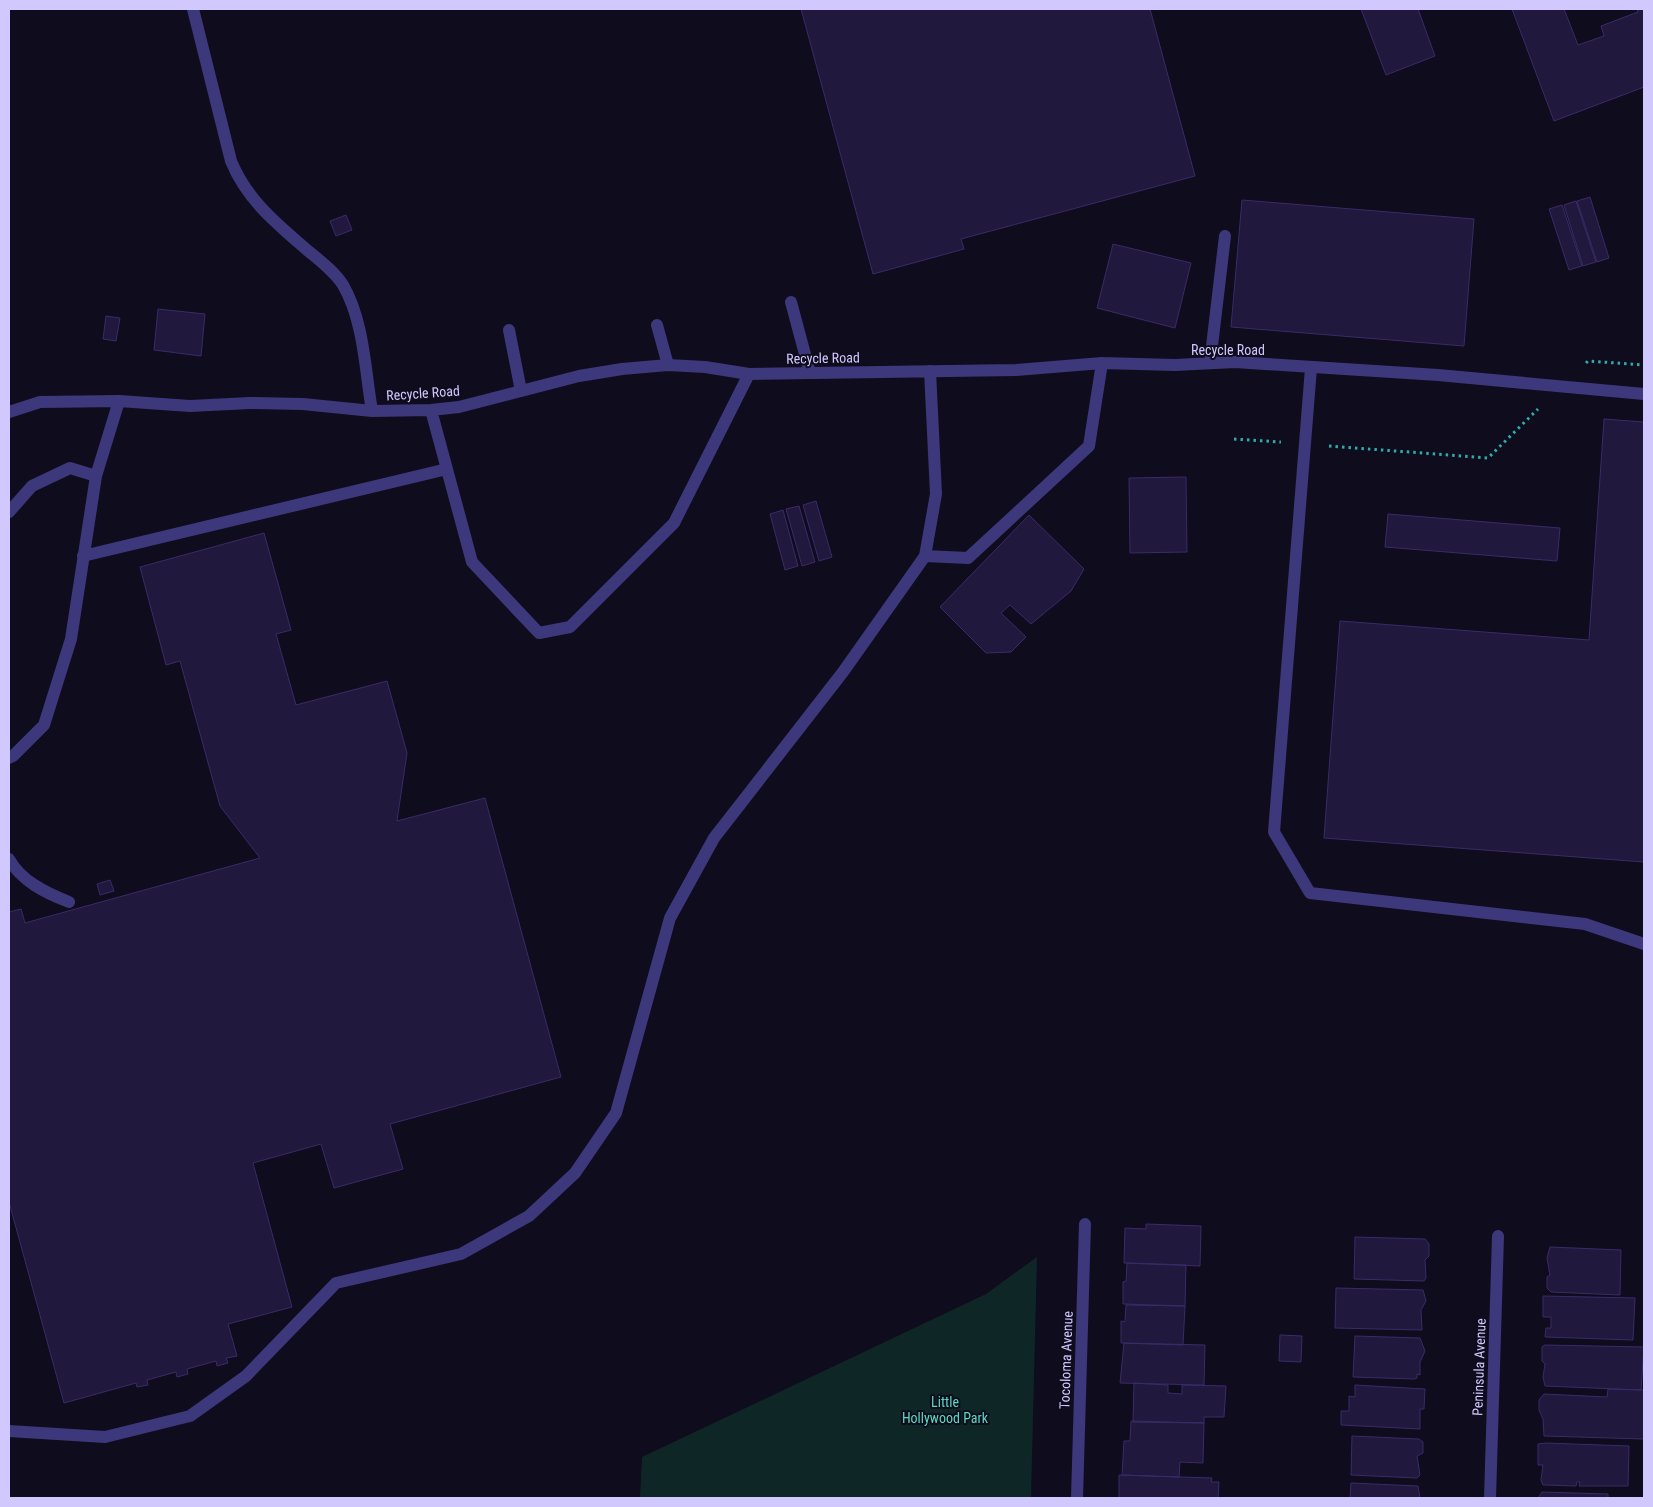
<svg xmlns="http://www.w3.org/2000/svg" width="1653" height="1507" viewBox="0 0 1653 1507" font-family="'Roboto Condensed',sans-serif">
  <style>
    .green { fill: #0f2626 }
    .building { fill: #21183d; stroke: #3a2b69 }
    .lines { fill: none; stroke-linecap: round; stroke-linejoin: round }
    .path { stroke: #2facaa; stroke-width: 3; stroke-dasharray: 2.5 4; stroke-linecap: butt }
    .lane { stroke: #3d387b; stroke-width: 12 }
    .street { stroke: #3d387b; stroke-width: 12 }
    .labels { text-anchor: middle; stroke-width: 4; stroke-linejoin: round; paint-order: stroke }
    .street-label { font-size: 14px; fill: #d1c9fe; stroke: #0f0c1d }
    .park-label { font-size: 14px; fill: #57dbc0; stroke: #0f0c1d }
  </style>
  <rect width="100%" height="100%" fill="#0f0c1d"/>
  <path class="green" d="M1037 1257 1031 1498H640L642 1457 986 1294Z"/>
  <path class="building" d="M801 9H1150L1195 176 961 239 964 249 873 274Z
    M1361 9H1418L1435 56 1386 75Z
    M1512 9H1564L1578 45 1604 36 1601 26 1638 12 1637 9H1644V87L1554 121Z
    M1590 197 1609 258 1597 262 1577 201Z
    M1242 200 1474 219 1464 346 1231 327Z
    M1576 201 1596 262 1583 266 1564 205Z
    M1562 205 1582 266 1569 270 1549 209Z
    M346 215 352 230 336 236 330 221Z
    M1113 244 1191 263 1175 328 1097 308Z
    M158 309 205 314 201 356 154 350Z
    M106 316 120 318 116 341 103 339Z
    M1604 419 1644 422V862L1324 838 1340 621 1589 640Z
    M1186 477 1187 552 1130 553 1129 478Z
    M816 501 832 557 819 561 803 505Z
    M799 506 815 562 802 566 786 509Z
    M783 510 798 566 785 570 770 514Z
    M1388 514 1560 528 1557 561 1385 547Z
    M1029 515 1084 569 1071 591 1031 624 1010 605 1001 613 1026 637 1011 652 986 653 940 607Z
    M264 533 291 630 276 634 296 705 387 681 407 753 397 821 485 798 561 1077 390 1124 403 1169 334 1188 321 1144 253 1163 292 1307 228 1324 237 1356 226 1358 228 1363 217 1366 216 1361 187 1369 188 1374 177 1377 176 1372 147 1380 148 1385 137 1387 136 1383 64 1403 9 1202V912L21 909 25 923 260 858 220 806 180 661 166 665 140 567Z
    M110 880 114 891 100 895 97 884Z
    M1146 1224 1201 1226 1200 1266 1124 1263 1125 1228 1146 1229Z
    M1355 1237 1425 1239 1429 1244V1256L1425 1260 1426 1278 1424 1281 1354 1279Z
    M1550 1247 1621 1250 1620 1295 1551 1292 1547 1288V1277L1550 1275 1547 1258Z
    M1127 1263 1186 1265 1185 1306 1123 1304V1282L1126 1281Z
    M1336 1288 1423 1290 1426 1301 1421 1310 1422 1330 1335 1328Z
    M1543 1296 1635 1298 1633 1340 1545 1337 1546 1328H1551V1317H1543Z
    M1126 1305 1185 1306 1183 1345 1121 1343V1321L1125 1322Z
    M1280 1335 1302 1336 1301 1362 1279 1361Z
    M1355 1336 1420 1338 1425 1351 1420 1362V1375L1417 1374V1378L1414 1379 1353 1377Z
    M1124 1343 1205 1345 1204 1385 1120 1383Z
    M1545 1345 1644 1347 1641 1390 1545 1386 1543 1377 1545 1364 1542 1361V1347Z
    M1134 1383 1168 1385V1393L1182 1394V1385L1226 1386 1224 1417H1204V1423L1133 1422Z
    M1355 1385 1425 1389 1424 1409H1420V1429L1341 1425V1411H1349V1396L1355 1397Z
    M1608 1389 1644 1390V1439L1544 1436 1543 1419 1539 1410V1400L1544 1394 1607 1397Z
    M1131 1421 1204 1423 1203 1463 1180 1462 1179 1477 1122 1475 1124 1441H1130Z
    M1352 1436 1419 1439 1423 1442V1453L1417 1456 1420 1475 1417 1478 1351 1475Z
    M1546 1443 1629 1446 1628 1486H1579L1580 1482H1577L1576 1486 1543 1485 1541 1480 1543 1465H1538V1444Z
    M1119 1475 1212 1478 1211 1482H1219L1218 1498H1119Z
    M1351 1483 1418 1486 1420 1498H1350Z
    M1542 1492 1608 1494V1498H1538Z"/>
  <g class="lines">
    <path class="path" d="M1586 363 1588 361 1644 365
      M1234 439 1281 442
      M1329 446 1488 458 1538 409"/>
    <path class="lane" d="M193 9 231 161C247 200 276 223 307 250 319 260 334 271 343 285 364 321 365 370 372 411
      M791 302 810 373
      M657 325 668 365
      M509 330 521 391
      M1210 363 1225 236
      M1311 368 1274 832 1310 893 1585 924 1644 944
      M431 410 472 562 539 633 570 627 674 523 749 374
      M9 412 40 402 119 401 190 406 250 403 303 404 372 411 431 410 459 407 579 376 622 369 668 365 705 367 749 374 1016 370 1102 363 1175 365 1235 362 1438 375 1644 394
      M9 512 32 486 70 468 96 476
      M83 556 447 469
      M925 556 968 558 1089 446 1102 363
      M9 758 13 756 44 725 71 639 96 476 119 401
      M9 859C21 881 46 893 69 902
      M9 1431 105 1437 190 1416 246 1376 336 1283 461 1254 529 1216 575 1173 616 1113 670 918 714 838 843 672 925 556 936 494 930 371"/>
    <path class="street" d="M1077 1498 1085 1224
      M1490 1498 1498 1236"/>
  </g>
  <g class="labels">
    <g class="street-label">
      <text x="1228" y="355">Recycle Road</text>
      <text transform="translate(823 358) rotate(-1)" y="5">Recycle Road</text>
      <text transform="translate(423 393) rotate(-4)" y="5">Recycle Road</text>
      <text transform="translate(1066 1360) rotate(-88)" y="5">Tocoloma Avenue</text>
      <text transform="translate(1479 1367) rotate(-88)" y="5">Peninsula Avenue</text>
    </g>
    <g class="park-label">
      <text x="945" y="1407">Little<tspan x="945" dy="16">Hollywood Park</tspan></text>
    </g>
  </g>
  <rect width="1653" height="1507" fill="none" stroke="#d1c9fe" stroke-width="20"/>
</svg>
